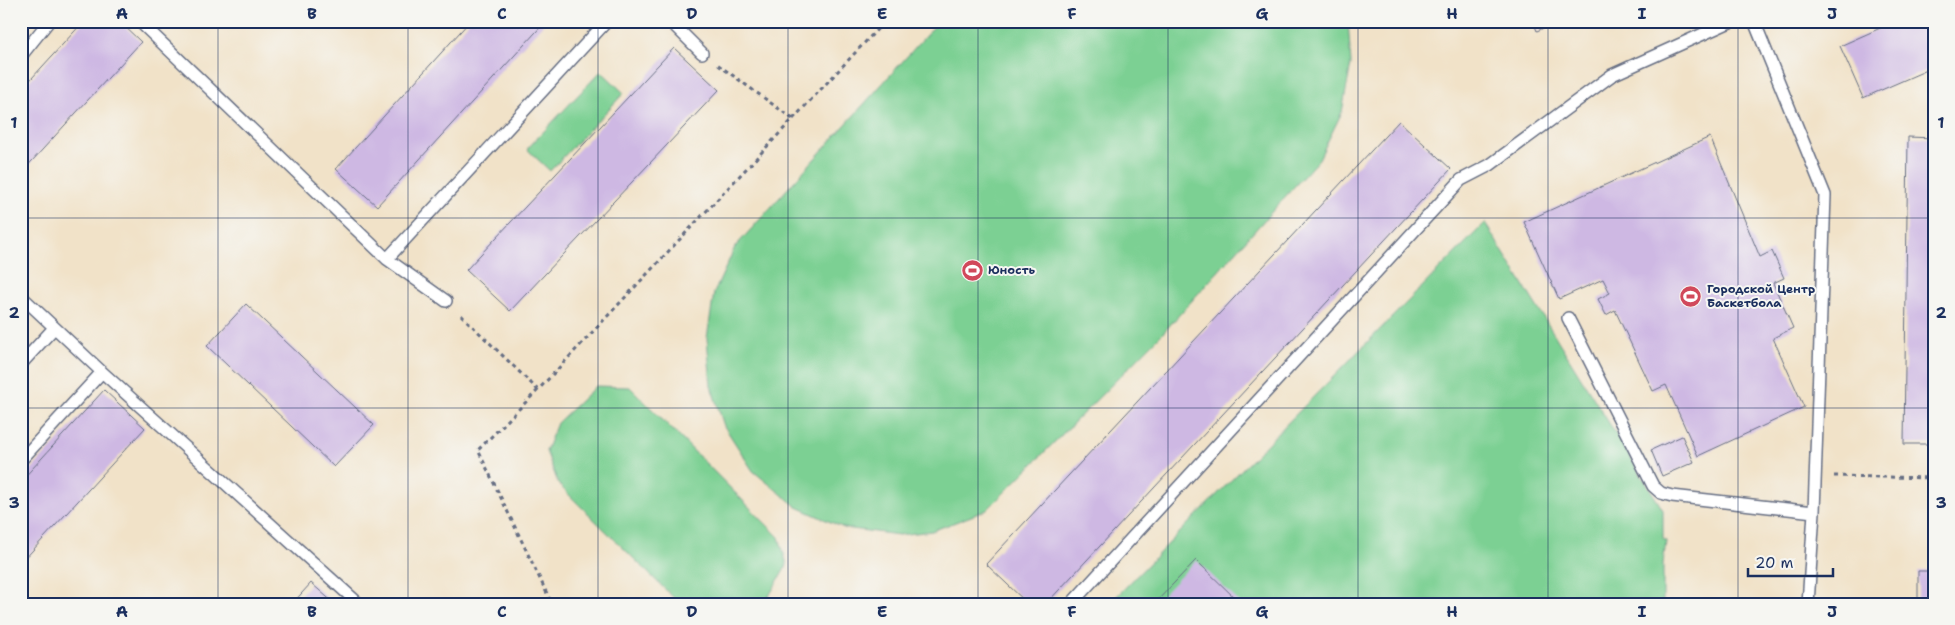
<svg xmlns="http://www.w3.org/2000/svg" width="1955" height="625" viewBox="0 0 1955 625" font-family="'Shantell Sans',sans-serif">
  <style>
    .green { fill: #7cd093; stroke: #4c8078 }
    .building { fill: #ceb8e3 }
    .lines { fill: none; stroke-linecap: round; stroke-linejoin: round }
    .service-casing { stroke: #666e83; stroke-width: 14 }
    .path { stroke: #666e83; stroke-width: 3; stroke-dasharray: 4 4; stroke-linecap: butt }
    .service { stroke: #fff; stroke-width: 11 }
    .grid { fill: none; stroke: #1b2f5e; stroke-width: 1; stroke-opacity: 0.55 }
    .labels { text-anchor: middle; stroke-width: 4; stroke-linejoin: round; paint-order: stroke }
    .poi-label { font-size: 12px; font-weight: bold; fill: #1b2f5e; stroke: #f6f6f2; text-anchor: start }
    .neatline { fill: none; stroke: #1b2f5e; stroke-width: 2 }
    .grid-label { font-size: 16px; text-anchor: middle; font-weight: bold; fill: #1b2f5e }
  </style>
  <rect width="100%" height="100%" fill="#f6f6f2"/>
  <filter id="ink" filterUnits="userSpaceOnUse"><feTurbulence type="fractalNoise" baseFrequency=".02" numOctaves="2"/><feDisplacementMap in="SourceGraphic" scale="10" xChannelSelector="R" yChannelSelector="G"/><feConvolveMatrix kernelMatrix="1 2 1 2 8 2 1 2 1" color-interpolation-filters="sRGB"/></filter>
  <filter id="wash" filterUnits="userSpaceOnUse"><feTurbulence type="fractalNoise" baseFrequency=".0096" numOctaves="4" result="noise"/><feDisplacementMap in="SourceGraphic" scale="20" xChannelSelector="R" yChannelSelector="G"/><feGaussianBlur stdDeviation="1.12" result="paint"/><feColorMatrix in="noise" values="0 0 0 0 0 0 0 0 0 0 0 0 0 0 0 0 0 1.4 0 .05"/><feComposite in="paint" operator="in"/></filter>
  <g filter="url(#wash)">
    <rect width="100%" height="100%" fill="#f1e2c8"/>
    <path class="green" d="M939 21H1348L1351 64 1342 112 1319 159 1162 334 987 510 932 531 899 535 844 528 797 507 753 471 724 426 711 386 707 338 714 293 735 247Z
      M601 71 624 93 550 171 527 149Z
      M1485 223 1663 510V539L1666 541 1663 564V604H1109Z
      M596 386 630 387 779 537 787 565 769 596 759 604H680L559 485 546 451 557 423Z"/>
    <g id="blocks">
      <path class="building" d="M84 21H119L141 42 21 173V90Z
        M470 21H546L377 206 336 169Z
        M1533 21H1559L1537 31Z
        M1896 21H1934V67L1863 98 1840 46Z
        M674 48 719 90 510 311 466 270Z
        M1399 121 1451 169 1046 604H1028L986 564Z
        M1710 137 1760 257 1772 251 1784 278 1773 283 1793 328 1773 338 1804 407 1698 456 1666 385 1653 391 1615 310 1606 315 1598 299 1610 293 1603 279 1559 299 1524 222Z
        M1908 137 1934 138V444H1904Z
        M246 304 374 425 334 467 207 346Z
        M104 390 145 428 21 563V481Z
        M1682 436 1694 462 1662 476 1651 450Z
        M1196 560 1241 604H1154Z
        M1918 571H1934V604H1918Z
        M311 583 335 604H292Z"/>
    </g>
  </g>
  <g filter="url(#ink)">
    <use href="#blocks" fill-opacity="0" stroke="#666e83" stroke-width="1"/>
    <g class="lines">
      <defs>
        <path id="service" d="M139 21 387 259 446 301
          M670 21 702 53
          M1754 21 1825 195 1814 512 1808 604
          M21 56 49 21
          M387 259 607 21
          M21 296 102 372 359 604
          M1568 318 1653 486 1661 493 1672 496 1814 512
          M21 364 54 328
          M21 460 102 372
          M1071 604 1461 180 1490 165 1612 75 1732 21"/>
      </defs>
      <use href="#service" class="service-casing"/>
      <path class="path" d="M793 119 885 21
        M461 315 538 390 793 119 717 64
        M538 390 478 450 552 604
        M1834 476 1934 478"/>
      <use href="#service" class="service"/>
    </g>
  </g>
  <path class="grid" d="M218 21V604M408 21V604M598 21V604M788 21V604M978 21V604M1168 21V604M1358 21V604M1548 21V604M1738 21V604M21 218H1934M21 408H1934"/>
  <defs>
    <symbol id="stadium-disc" viewBox="-11 -11 22 22"><circle r="9.5" fill="#d1495b" stroke="#f6f6f2"/><path d="M0-5a6.5 5 0 1 0 0 10a6.5 5 0 1 0 0-10ZM-3.5-1.8h7v3.6h-7Z" fill="#fff"/></symbol>
  </defs>
  <g fill-rule="evenodd">
    <use href="#stadium-disc" x="960" y="258" width="25" height="25"/>
    <use href="#stadium-disc" x="1678" y="284" width="25" height="25"/>
  </g>
  <g class="labels">
    <g class="poi-label">
      <text x="988" y="274">Юность</text>
      <text x="1707" y="293">Городской Центр<tspan x="1707" dy="14">Баскетбола</tspan></text>
    </g>
  </g>
  <rect width="1955" height="625" fill="none" stroke="#f6f6f2" stroke-width="55"/>
  <path d="M1748 568v8h85v-8" fill="none" stroke="#1b2f5e" stroke-width="2.5"/>
  <text x="1755" y="568" font-size="15" fill="#1b2f5e" stroke="#f6f6f2" stroke-width="4" paint-order="stroke">20 m</text>
  <rect x="28" y="28" width="1900" height="570" class="neatline"/>
  <g class="grid-label">
    <text x="122" y="19">A</text>
    <text x="312" y="19">B</text>
    <text x="502" y="19">C</text>
    <text x="692" y="19">D</text>
    <text x="882" y="19">E</text>
    <text x="1072" y="19">F</text>
    <text x="1262" y="19">G</text>
    <text x="1452" y="19">H</text>
    <text x="1642" y="19">I</text>
    <text x="1832" y="19">J</text>
    <text x="14" y="128">1</text>
    <text x="1941" y="128">1</text>
    <text x="14" y="318">2</text>
    <text x="1941" y="318">2</text>
    <text x="14" y="508">3</text>
    <text x="1941" y="508">3</text>
    <text x="122" y="617">A</text>
    <text x="312" y="617">B</text>
    <text x="502" y="617">C</text>
    <text x="692" y="617">D</text>
    <text x="882" y="617">E</text>
    <text x="1072" y="617">F</text>
    <text x="1262" y="617">G</text>
    <text x="1452" y="617">H</text>
    <text x="1642" y="617">I</text>
    <text x="1832" y="617">J</text>
  </g>
</svg>
